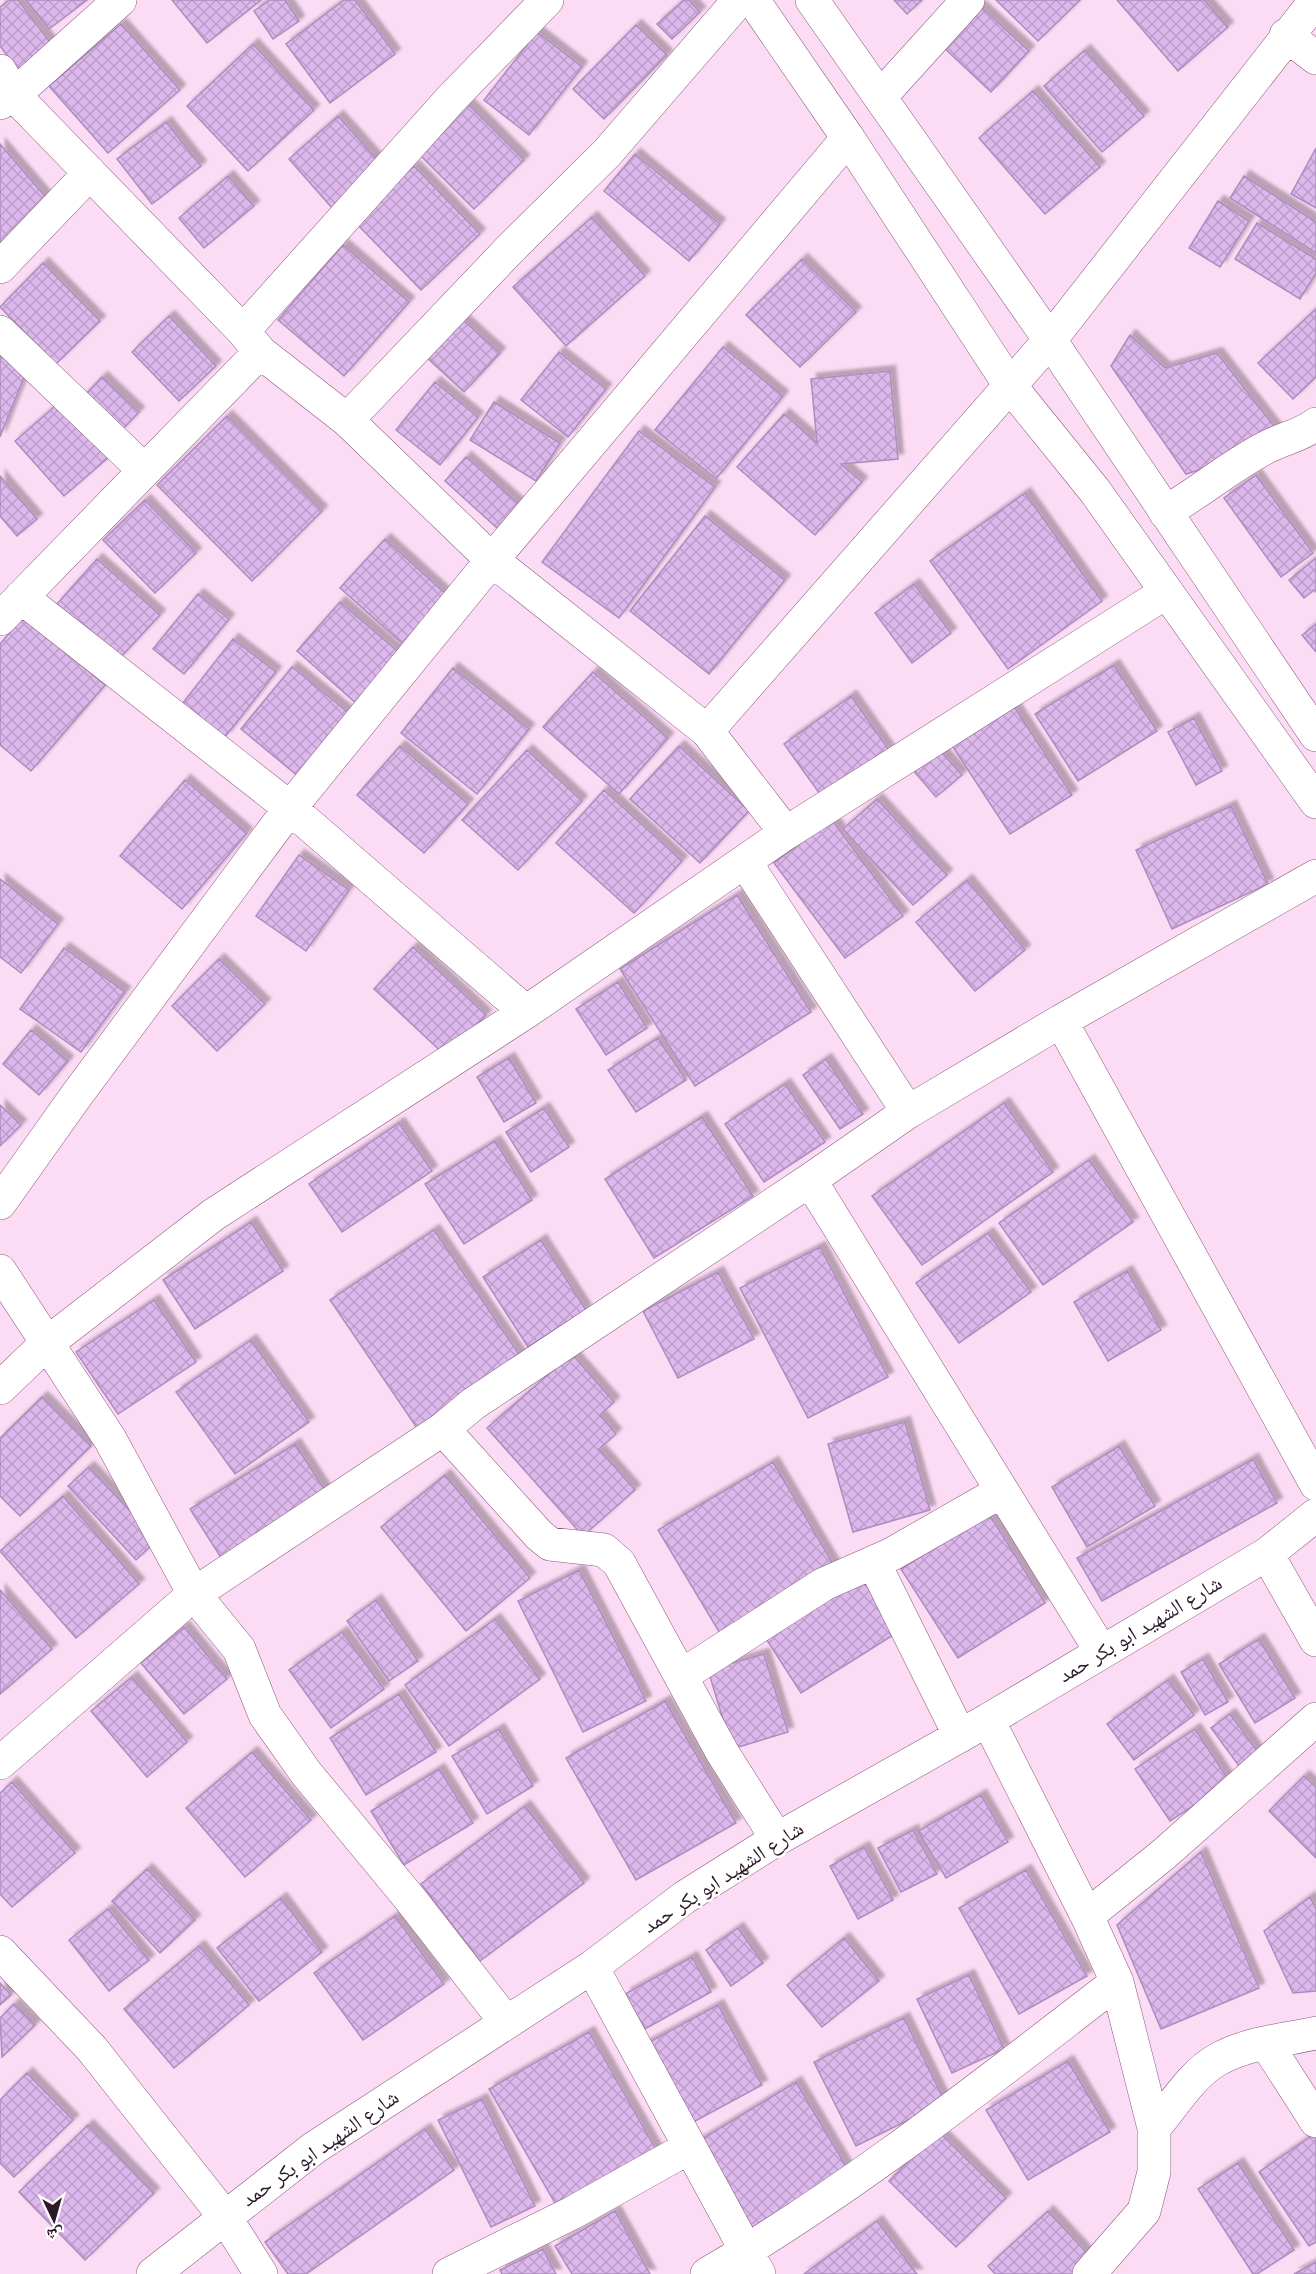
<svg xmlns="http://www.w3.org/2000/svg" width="1316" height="2274" viewBox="0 0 1316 2274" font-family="'Roboto Serif','Noto Naskh Arabic',serif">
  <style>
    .building { fill: url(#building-cross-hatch); stroke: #ae8cbe; stroke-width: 1.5; filter: url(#shadow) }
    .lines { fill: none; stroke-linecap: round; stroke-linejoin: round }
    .minor-casing { stroke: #895a7f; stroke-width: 34 }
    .major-casing { stroke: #895a7f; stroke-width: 34 }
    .minor { stroke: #fff; stroke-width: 33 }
    .major { stroke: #fff; stroke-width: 33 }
    .labels { text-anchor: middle; stroke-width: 5; stroke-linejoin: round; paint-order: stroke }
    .street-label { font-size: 21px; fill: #2d1929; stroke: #fff }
  </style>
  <defs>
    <pattern id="building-cross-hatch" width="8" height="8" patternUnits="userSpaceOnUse" patternTransform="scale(1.5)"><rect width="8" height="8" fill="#dcb8ec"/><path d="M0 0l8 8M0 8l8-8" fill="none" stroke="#bd9eca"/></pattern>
    <filter id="shadow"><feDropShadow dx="5.5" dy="-5.5" stdDeviation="1.5" flood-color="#0004"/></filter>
  </defs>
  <rect width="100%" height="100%" fill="#fcdbf4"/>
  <path class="building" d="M9 0H18L56 50 22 75 0 46V7Z
    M26 0H87L49 29Z
    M172 0H261L207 43Z
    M270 0H285L299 21 273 39 254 11Z
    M344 0H355L395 54 330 103 286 44Z
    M684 0H689L700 12 672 39 657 24Z
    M894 0H922L907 14Z
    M996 0H1080L1038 41Z
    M1117 0H1204L1228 27 1178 71Z
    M980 6 1029 51 991 92 942 46Z
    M121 24 180 90 108 153 49 86Z
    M636 25 667 55 604 119 573 89Z
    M537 32 582 67 529 135 484 100Z
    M253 44 314 110 248 171 187 106Z
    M1085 50 1144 116 1102 152 1044 86Z
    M1033 91 1100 167 1045 214 979 138Z
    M468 104 524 160 474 209 418 153Z
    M338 116 382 165 332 208 289 159Z
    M166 122 201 166 152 204 117 159Z
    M0 144 50 202 0 244Z
    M1316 148V208L1291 194Z
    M635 154 720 224 689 261 604 191Z
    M414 166 480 234 421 290 355 222Z
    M228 176 254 206 204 248 179 218Z
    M1244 176 1316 222V253L1230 198Z
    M1218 201 1249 221 1220 267 1189 248Z
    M592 217 645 276 566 346 513 287Z
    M1257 223 1316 259V273L1300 299 1235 259Z
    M343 245 409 302 344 376 278 320Z
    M802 259 856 312 800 367 746 315Z
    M43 263 100 321 56 364 0 307Z
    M1316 309V377L1293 399 1258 363Z
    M169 316 216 366 179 401 132 352Z
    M461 318 500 353 464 392 425 356Z
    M1130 335 1165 368 1217 353 1280 434 1222 463 1186 474 1111 366Z
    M723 347 783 396 716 479 655 430Z
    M0 351 30 362 0 437Z
    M559 352 606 389 568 437 521 400Z
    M890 371 898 459 841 464 862 482 815 535 737 467 784 414 817 443 811 379Z
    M102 377 139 412 120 432 83 397Z
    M435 382 478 417 440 465 396 430Z
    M60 402 109 457 64 496 15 441Z
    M494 402 560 443 536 481 470 440Z
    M227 416 322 511 252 581 157 485Z
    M639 431 715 487 619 618 542 562Z
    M466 457 519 504 497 528 445 481Z
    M1256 475 1313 553 1281 577 1224 498Z
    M0 476 37 519 17 536 0 516Z
    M1025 493 1102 601 1008 669 930 561Z
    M145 500 196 553 155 593 103 540Z
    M705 516 785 580 709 674 630 611Z
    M385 539 448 596 404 645 340 588Z
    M1316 558V592L1314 590 1304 598 1289 580Z
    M97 559 160 615 118 660 57 604Z
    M914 584 951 633 912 663 875 613Z
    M198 594 229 619 184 674 153 649Z
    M340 602 402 655 358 705 297 651Z
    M24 616 105 685 31 771 0 745V644Z
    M1316 624V652L1302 635Z
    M233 639 276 672 225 737 182 704Z
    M1114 665 1157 731 1078 781 1035 714Z
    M292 667 350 714 299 777 241 729Z
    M453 668 529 729 477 794 401 733Z
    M593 672 668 738 619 794 543 727Z
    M851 696 889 750 822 797 784 744Z
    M1013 705 1072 795 1010 834 951 744Z
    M1194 718 1222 771 1196 785 1168 732Z
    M400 746 468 804 424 853 357 795Z
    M679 746 749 811 700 863 630 799Z
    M937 747 962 775 936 797 912 769Z
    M527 750 582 801 518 870 462 820Z
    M185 780 247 833 182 909 120 856Z
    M604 790 682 861 634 913 556 843Z
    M877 799 947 875 913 905 843 829Z
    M1231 806 1268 884 1172 929 1136 850Z
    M832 820 903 916 845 958 774 863Z
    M299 855 349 890 306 951 256 916Z
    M0 879 58 924 21 973 0 957Z
    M967 880 1025 950 975 991 916 922Z
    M737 895 811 1012 695 1086 620 969Z
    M413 947 486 1015 447 1057 374 989Z
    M64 948 125 992 81 1052 20 1009Z
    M219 959 265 1004 217 1051 172 1006Z
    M618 982 647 1028 606 1055 576 1009Z
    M31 1030 68 1061 39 1095 3 1064Z
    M658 1038 686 1080 636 1112 608 1070Z
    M509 1058 536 1103 504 1122 477 1077Z
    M826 1059 863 1114 840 1129 803 1075Z
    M785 1084 825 1142 764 1182 725 1124Z
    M1004 1103 1053 1172 922 1265 872 1196Z
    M0 1105 21 1125 0 1146Z
    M544 1108 569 1147 531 1172 506 1132Z
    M702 1117 753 1196 654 1258 605 1179Z
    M399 1123 432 1171 342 1232 309 1184Z
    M495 1141 532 1200 464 1244 425 1184Z
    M1089 1160 1133 1222 1043 1285 999 1223Z
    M251 1222 283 1271 195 1329 163 1280Z
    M434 1230 523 1360 419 1431 330 1300Z
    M988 1233 1031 1292 959 1343 916 1283Z
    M541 1240 586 1310 528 1347 483 1277Z
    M820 1247 888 1377 808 1418 740 1288Z
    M1127 1271 1161 1330 1108 1361 1074 1302Z
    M718 1272 754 1339 678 1378 643 1311Z
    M154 1300 196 1362 118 1414 76 1352Z
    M251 1340 309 1422 235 1474 176 1392Z
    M572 1354 614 1402 600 1415 616 1434 599 1449 635 1490 583 1536 487 1428Z
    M42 1397 91 1446 20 1516 0 1496V1438Z
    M905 1422 930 1510 853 1532 828 1444Z
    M295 1444 330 1498 225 1564 190 1509Z
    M1119 1446 1155 1506 1087 1547 1052 1487Z
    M1253 1459 1277 1503 1102 1601 1077 1558Z
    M773 1462 835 1567 721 1635 658 1530Z
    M89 1467 157 1540 136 1560 68 1486Z
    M445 1475 530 1578 466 1631 381 1527Z
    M63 1496 139 1584 76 1638 0 1551Z
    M989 1514 1045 1603 958 1658 901 1569Z
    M579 1570 646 1701 583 1732 518 1601Z
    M860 1573 898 1632 801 1693 763 1634Z
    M0 1590 52 1649 0 1694Z
    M376 1600 418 1661 389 1681 347 1621Z
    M495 1619 540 1679 449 1746 405 1685Z
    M184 1627 227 1679 184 1714 141 1663Z
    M342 1632 384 1689 331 1728 289 1670Z
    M1259 1639 1295 1698 1255 1723 1219 1664Z
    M764 1654 788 1732 732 1749 708 1670Z
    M1203 1659 1228 1702 1205 1715 1181 1672Z
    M132 1677 187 1742 147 1777 91 1711Z
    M1168 1680 1194 1715 1134 1760 1107 1724Z
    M399 1694 436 1752 366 1795 330 1738Z
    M665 1701 736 1823 636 1880 566 1758Z
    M1230 1714 1258 1752 1239 1766 1211 1728Z
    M499 1729 533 1786 487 1814 452 1756Z
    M1195 1729 1230 1782 1170 1821 1135 1769Z
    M252 1752 311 1820 245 1877 186 1808Z
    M439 1769 473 1823 404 1865 371 1811Z
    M1304 1776 1316 1787V1858L1269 1811Z
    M12 1782 75 1853 12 1907 0 1894V1793Z
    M981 1795 1008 1842 946 1878 918 1831Z
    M525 1806 584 1883 480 1961 421 1884Z
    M913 1830 937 1874 901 1892 878 1848Z
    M864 1847 893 1900 858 1919 830 1866Z
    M1201 1852 1259 1988 1161 2029 1117 1925Z
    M147 1869 195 1920 160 1953 112 1901Z
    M1026 1870 1087 1976 1019 2014 959 1908Z
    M1310 1897 1316 1909V1991L1293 1993 1264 1931Z
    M281 1898 322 1952 259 2001 217 1948Z
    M108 1909 149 1960 109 1991 69 1940Z
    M395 1916 444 1984 363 2040 314 1973Z
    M738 1928 763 1963 731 1986 706 1950Z
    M844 1938 879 1981 822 2027 787 1985Z
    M199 1946 249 2005 174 2068 124 2009Z
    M692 1957 711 1992 645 2029 625 1994Z
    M969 1975 1004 2049 952 2073 917 1999Z
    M0 1983 11 1995 0 2005Z
    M14 2004 35 2025 2 2057 0 2018Z
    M718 2005 762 2085 686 2126 642 2046Z
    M904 2018 945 2102 856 2146 814 2062Z
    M589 2032 658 2153 559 2210 489 2089Z
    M1068 2061 1110 2132 1028 2180 986 2110Z
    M27 2073 73 2120 14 2177 0 2163V2100Z
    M796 2082 850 2173 750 2232 697 2142Z
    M482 2099 535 2206 491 2227 438 2120Z
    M88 2125 154 2193 85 2260 19 2192Z
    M425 2129 454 2170 306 2274H288L265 2242Z
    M938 2131 1006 2198 956 2247 889 2181Z
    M1313 2135 1316 2139V2242L1309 2246 1259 2172Z
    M1238 2163 1294 2250 1257 2274H1253L1198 2189Z
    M615 2211 650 2274H572L555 2246Z
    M1048 2211 1096 2263 1084 2274H995L988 2266Z
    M877 2221 917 2274H804Z
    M543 2249 556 2274H502L500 2270Z
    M1316 2262V2274H1294Z"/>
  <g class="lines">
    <defs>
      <path id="minor" d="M1286 35 1316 58
        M0 71 14 95 243 331 260 352 347 420 492 560 707 731 786 833
        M881 96 968 0
        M0 103 14 95 120 0
        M0 267 90 173
        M243 331 450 100 547 0
        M0 332 144 470
        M347 420 511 248 607 153 739 0
        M1165 512C1201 492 1232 464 1269 446 1285 438 1302 435 1316 424
        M21 597 290 808 526 1012
        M0 619 260 352
        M707 731 1050 340 1316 0
        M745 862 908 1112
        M1316 876 1061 1021 1316 1484
        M810 1180 1101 1651
        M0 1203 76 1096 290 808 492 560 848 138
        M0 1271 110 1439 194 1594 239 1649 265 1715 306 1773 411 1900 506 2022
        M0 1388 46 1344 213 1215 526 1012 786 833 1165 593
        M443 1429 539 1535 550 1544 604 1550 619 1563 722 1752 777 1839
        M1267 1554 1316 1640
        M874 1563 960 1736
        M681 1676 824 1584 892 1554 1002 1491
        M988 1720 1087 1916 1117 1982 1154 2128V2172L1144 2211 1089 2274
        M0 1763 194 1594 443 1429 473 1404 810 1180 908 1112 1061 1021
        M1087 1916 1164 1854 1316 1719
        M0 1952 92 2049 225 2217 261 2274
        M592 1967 759 2274
        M1266 2043 1316 2121
        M1154 2128C1173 2106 1192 2074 1217 2060 1246 2043 1284 2040 1316 2033
        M153 2274 314 2148 592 1967 685 1897 777 1839 988 1720 1267 1554 1316 1515
        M449 2274 572 2213 690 2147
        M707 2274C852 2190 984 2084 1117 1982"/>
      <path id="major" d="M753 0 848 138 1011 387 1095 491 1316 802
        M812 0 1050 340 1316 735"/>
    </defs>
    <use href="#minor" class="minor-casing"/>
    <use href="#major" class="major-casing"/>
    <use href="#minor" class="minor"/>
    <use href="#major" class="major"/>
  </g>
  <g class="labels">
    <g class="street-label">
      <text transform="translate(1140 1629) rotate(-31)" y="7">شارع الشهيد ابو بكر حمد</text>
      <text transform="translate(723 1877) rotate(-33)" y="7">شارع الشهيد ابو بكر حمد</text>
      <text transform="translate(320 2148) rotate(-35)" y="7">شارع الشهيد ابو بكر حمد</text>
    </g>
  </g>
  <g transform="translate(54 2220) rotate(175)" stroke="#ffffff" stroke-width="4.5" paint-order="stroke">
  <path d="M0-4.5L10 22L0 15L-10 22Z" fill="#2d1929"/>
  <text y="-9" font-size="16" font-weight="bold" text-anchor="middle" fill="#2d1929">ش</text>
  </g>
</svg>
